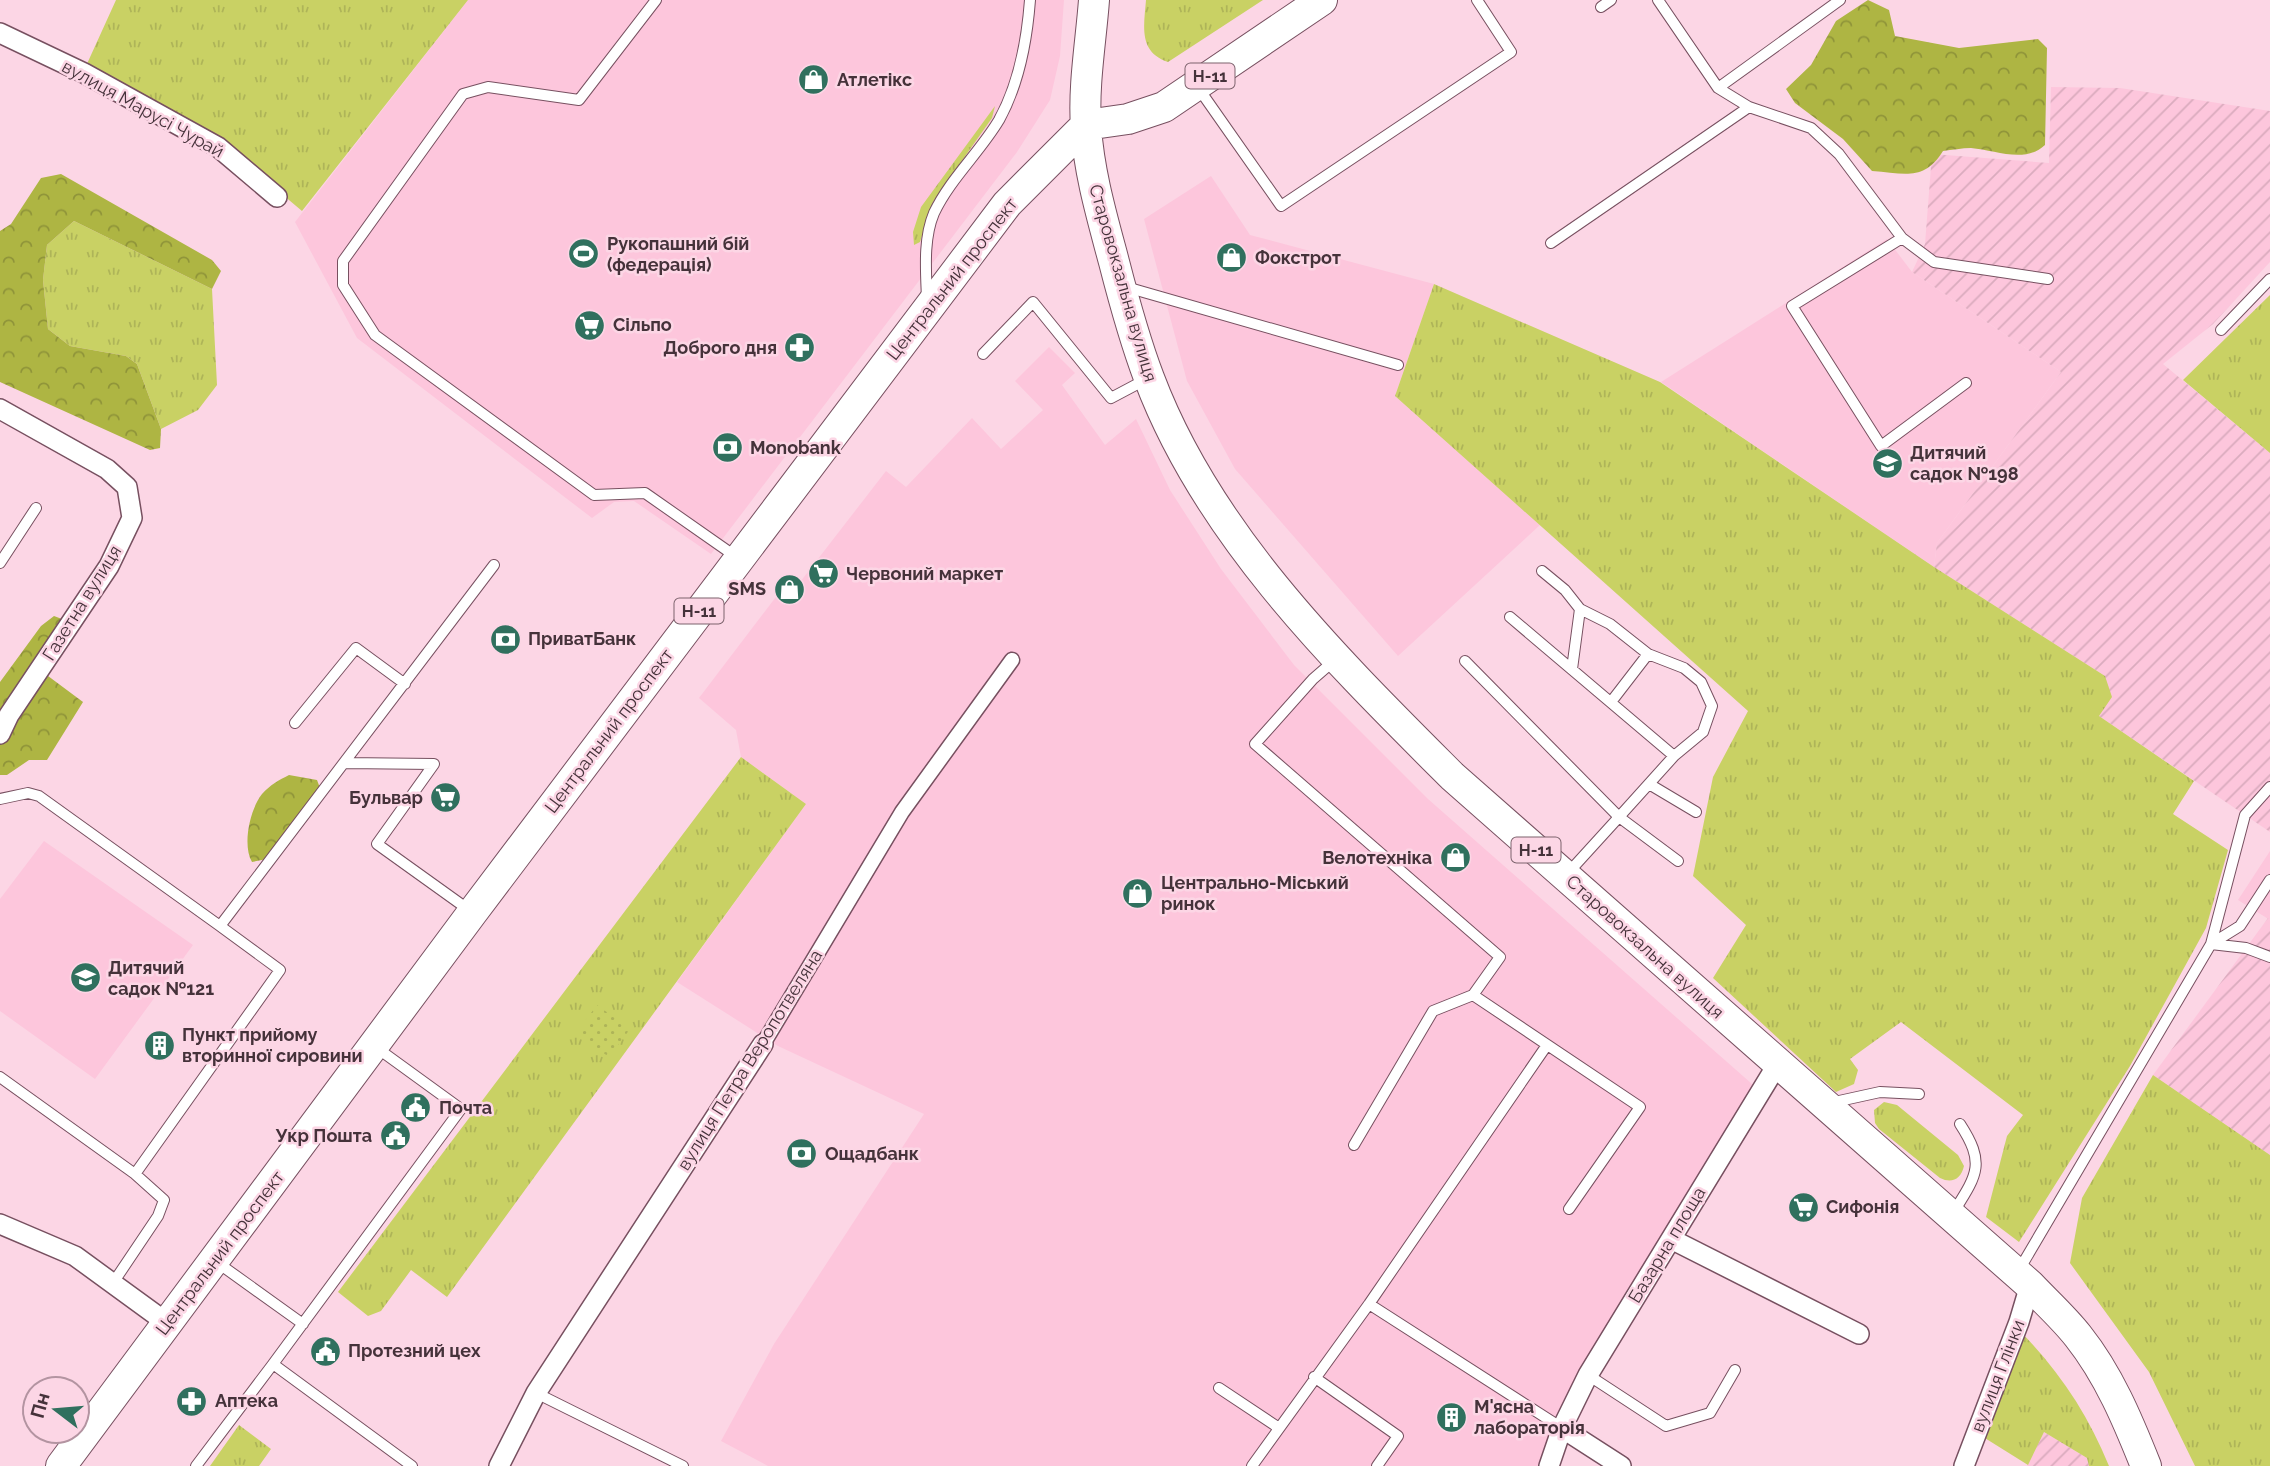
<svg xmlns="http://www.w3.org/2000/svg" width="2270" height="1466" viewBox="0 0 2270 1466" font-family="Raleway,sans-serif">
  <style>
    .built { fill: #fdc6dc }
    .industrial { fill: url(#industrial-furrows) }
    .grass { fill: url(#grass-tufts) }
    .forest { fill: url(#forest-crowns) }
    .park { fill: url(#park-dots) }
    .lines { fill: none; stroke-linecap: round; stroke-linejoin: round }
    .service-casing { stroke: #775060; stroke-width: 12 }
    .pedestrian-casing { stroke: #775060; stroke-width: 17 }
    .minor-casing { stroke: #775060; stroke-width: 22 }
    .primary-casing { stroke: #775060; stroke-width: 32 }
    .service { stroke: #fff; stroke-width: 10 }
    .pedestrian { stroke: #fff; stroke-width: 14 }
    .minor { stroke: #fff; stroke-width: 19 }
    .primary { stroke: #fff; stroke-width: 30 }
    .labels { text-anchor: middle; stroke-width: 5; stroke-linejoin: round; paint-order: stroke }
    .shield { fill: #fcd6e5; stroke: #7c636d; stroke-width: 2 }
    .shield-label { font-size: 16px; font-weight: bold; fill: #45323a }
    .poi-label { font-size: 18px; font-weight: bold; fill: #45323a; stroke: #fcd6e5; text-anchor: start }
    .street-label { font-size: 18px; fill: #45323a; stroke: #fcd6e5 }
  </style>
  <defs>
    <pattern id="industrial-furrows" width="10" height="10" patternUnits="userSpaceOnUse" patternTransform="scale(1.75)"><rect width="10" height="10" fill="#fdc6dc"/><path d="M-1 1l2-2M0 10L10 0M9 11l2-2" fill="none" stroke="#daabbe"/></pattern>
    <pattern id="grass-tufts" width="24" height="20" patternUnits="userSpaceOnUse" patternTransform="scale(1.75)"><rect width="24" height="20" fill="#c9d164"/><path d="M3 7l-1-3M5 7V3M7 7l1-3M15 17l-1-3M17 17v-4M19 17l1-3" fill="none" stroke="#aeb458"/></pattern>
    <pattern id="forest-crowns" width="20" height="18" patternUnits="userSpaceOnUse" patternTransform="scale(1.75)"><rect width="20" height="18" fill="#aeb543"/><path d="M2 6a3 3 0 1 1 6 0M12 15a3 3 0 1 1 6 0" fill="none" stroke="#8f9439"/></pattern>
    <pattern id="park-dots" width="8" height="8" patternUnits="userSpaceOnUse" patternTransform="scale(1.75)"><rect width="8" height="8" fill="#c9d164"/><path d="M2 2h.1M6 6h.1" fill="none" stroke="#aeb458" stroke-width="1.8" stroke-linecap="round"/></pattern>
  </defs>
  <rect width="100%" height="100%" fill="#fcd6e5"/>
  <path class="built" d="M468 0H1064L1060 56 1050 100 1017 152 711 554 634 501 614 502 592 518 357 338 295 222Z
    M1211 176 1250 235 1434 284 1395 396 1540 525 1398 656 1235 469 1187 381 1144 219Z
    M1887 239 1912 272 2061 372 1937 543 1934 567 1661 382Z
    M1049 347 1075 373 1062 385 1105 445 1136 419 1170 490 1221 569 1294 665 1428 799 1760 1091 1588 1375 1549 1466H768L721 1441 774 1344 924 1114 778 1046 677 982 806 804 741 757 736 730 699 698 788 581 797 586 886 471 906 487 972 418 1001 449 1043 410 1015 381Z
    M44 841 193 945 95 1079 0 1011V899Z
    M2270 851V920L2238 900Z"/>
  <path class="industrial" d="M2051 87 2120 88 2270 111V262L2213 324 2163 364 2270 453V832L2099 716 2105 676 1934 567 1937 543 2061 372 1912 272 1925 244 1932 154 2049 163Z
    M2268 918 2270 920V1155L2153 1075Z
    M2044 1432 2087 1458 2089 1466H2027Z"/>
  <path class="grass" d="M116 0H468L302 211 219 141 86 66Z
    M1146 0H1263L1168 62C1138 52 1144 26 1146 0Z
    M995 106 992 118 933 202 920 242 914 245 913 232 921 207Z
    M74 221 212 289 217 385 198 410 161 429 137 364 126 356 70 346 48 329 43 280 47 245Z
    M1434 284 1660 382 1934 567 2105 676 2112 697 2099 716 2194 781 2173 814 2228 850 2206 928 2130 1066 2019 1242 1986 1217 2007 1136 2023 1115 1901 1022 1850 1059 1858 1070 1854 1084 1836 1092 1713 978 1746 925 1693 876 1713 777 1748 711 1395 396Z
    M2270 295V453L2183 380Z
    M741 757 806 804 447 1297 411 1270 381 1311 368 1316 338 1292Z
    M2153 1075 2270 1155V1466H2195L2149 1372 2070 1263 2082 1198Z
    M1884 1102 1897 1105 1958 1155 1964 1166C1961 1179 1952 1184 1940 1178L1879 1129 1875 1123 1874 1110Z
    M2020 1331C2059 1371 2088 1414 2109 1466H2089L2087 1458 2044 1432 2028 1465 1980 1435Z
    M239 1425 271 1449 259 1466H210Z"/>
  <path class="forest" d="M1868 0 1889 10 1895 36 1959 48 2038 39 2047 48 2045 145C2025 164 1995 150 1971 148 1962 148 1952 150 1943 151 1924 182 1904 173 1872 171L1843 139 1795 103 1786 89 1811 65 1836 21Z
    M61 174 212 260 221 271 212 289 74 221 47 245 43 280 48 329 70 346 126 356 137 364 161 429 160 448 150 450 0 382V231L11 224 41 178Z
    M54 616 62 619 40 670 83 702 47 760H29L7 775H0V682L41 626Z
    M289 775 317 780 320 788 267 859 252 862C242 845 250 809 262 794 270 785 279 780 289 775Z"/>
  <path class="park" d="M597 1005 630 1029 609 1057 576 1033Z"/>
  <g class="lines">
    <defs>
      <path id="service" d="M656 0 579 100 488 87 463 94 343 261V285L375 335 594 495 645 493 735 556
        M1658 0 1718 88 1749 107 1811 128 1839 154 1902 238 1934 262 2048 279
        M1601 7 1611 0
        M1718 88 1840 0
        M1199 89 1281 206 1511 52 1477 0
        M1902 238 1792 306 1881 446 1966 383
        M1551 243 1749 107
        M1126 287 1398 365
        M927 299C926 271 923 239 934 213 950 179 980 152 999 120 1019 84 1027 40 1030 0
        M2221 330 2270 279
        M983 354 1033 302 1111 398 1145 380
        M0 563 36 508
        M1542 571 1565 590 1580 609 1572 669
        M1580 609 1610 624 1648 654 1684 668 1701 682 1712 706 1703 732 1674 756
        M1510 617 1674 756 1619 817 1678 861
        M1336 659 1313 679 1255 744 1500 957 1473 995 1640 1107 1569 1209
        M1465 661 1619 817 1568 873
        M1611 702 1648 654
        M295 723 356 648 405 684
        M345 763 434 764 377 844 469 910
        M1649 784 1696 812
        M0 799 28 793 39 796 220 926 494 565
        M2211 944 2240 926 2270 880
        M2211 944 2246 948 2270 957
        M0 1077 135 1174
        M1830 1103 1880 1092 1919 1094
        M1354 1145 1433 1011 1473 995
        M1953 1213C1977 1175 1986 1164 1960 1124
        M218 1263 303 1324
        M2019 1270 2211 944 2245 815 2270 787
        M113 1283 158 1216 164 1200 135 1174 280 970 220 926
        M1369 1304 1562 1428
        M273 1364 461 1109 377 1048
        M1588 1375 1666 1426 1710 1413 1735 1370
        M1314 1377 1398 1436 1377 1466
        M1219 1388 1279 1428
        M536 1393 683 1466
        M196 1466 273 1364 412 1466
        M1252 1466 1369 1304 1547 1045"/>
      <path id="pedestrian" d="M763 1044 902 812 1012 660"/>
      <path id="minor" d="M0 33 84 73 218 147 277 197
        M0 409 107 469 127 487 132 518 109 566 9 715 0 734
        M0 1224 75 1256 167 1323
        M1671 1239 1859 1334
        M1562 1428 1621 1466
        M499 1466 536 1393 763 1044
        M1549 1466 1562 1428 1588 1375 1777 1065
        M1964 1466 2019 1322 2030 1285"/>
      <path id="primary" d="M1094 0C1091 41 1083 86 1086 127 1089 173 1102 217 1114 262 1124 301 1135 341 1149 378 1208 535 1336 660 1452 776L2030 1285C2046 1302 2064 1318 2078 1336 2109 1375 2128 1421 2146 1466
        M61 1466 472 913 1007 204 1086 125 1128 119 1164 107 1322 0"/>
    </defs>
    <use href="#service" class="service-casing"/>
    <use href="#pedestrian" class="pedestrian-casing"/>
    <use href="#minor" class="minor-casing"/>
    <use href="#primary" class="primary-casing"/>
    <use href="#service" class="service"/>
    <use href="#pedestrian" class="pedestrian"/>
    <use href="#minor" class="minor"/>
    <use href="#primary" class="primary"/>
  </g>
  <defs>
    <symbol id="shop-disc" viewBox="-11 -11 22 22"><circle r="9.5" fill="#30705e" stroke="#fcd6e5"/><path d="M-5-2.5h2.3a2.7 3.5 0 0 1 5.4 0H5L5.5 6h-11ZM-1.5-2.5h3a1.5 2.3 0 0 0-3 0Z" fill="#fff"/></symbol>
    <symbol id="stadium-disc" viewBox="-11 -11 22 22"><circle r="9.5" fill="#30705e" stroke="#fcd6e5"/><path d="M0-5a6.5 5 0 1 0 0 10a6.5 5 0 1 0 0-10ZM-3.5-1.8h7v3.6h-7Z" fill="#fff"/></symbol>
    <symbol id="supermarket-disc" viewBox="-11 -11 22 22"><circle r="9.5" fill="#30705e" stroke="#fcd6e5"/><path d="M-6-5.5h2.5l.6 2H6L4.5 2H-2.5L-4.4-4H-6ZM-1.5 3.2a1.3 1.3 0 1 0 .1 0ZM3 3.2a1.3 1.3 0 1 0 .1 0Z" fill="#fff"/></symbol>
    <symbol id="pharmacy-disc" viewBox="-11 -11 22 22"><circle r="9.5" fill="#30705e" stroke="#fcd6e5"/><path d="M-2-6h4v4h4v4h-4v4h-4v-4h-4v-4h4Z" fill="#fff"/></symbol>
    <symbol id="bank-disc" viewBox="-11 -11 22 22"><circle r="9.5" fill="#30705e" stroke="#fcd6e5"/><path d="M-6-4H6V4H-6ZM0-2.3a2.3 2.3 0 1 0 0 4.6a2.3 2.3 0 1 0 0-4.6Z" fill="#fff"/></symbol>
    <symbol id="school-disc" viewBox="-11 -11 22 22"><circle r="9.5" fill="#30705e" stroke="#fcd6e5"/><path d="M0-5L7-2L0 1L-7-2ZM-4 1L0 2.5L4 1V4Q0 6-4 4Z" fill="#fff"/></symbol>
    <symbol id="building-disc" viewBox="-11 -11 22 22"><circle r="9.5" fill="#30705e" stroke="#fcd6e5"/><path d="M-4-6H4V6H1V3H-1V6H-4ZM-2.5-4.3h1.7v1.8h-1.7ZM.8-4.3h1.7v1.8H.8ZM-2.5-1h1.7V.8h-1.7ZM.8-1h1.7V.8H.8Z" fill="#fff"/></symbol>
    <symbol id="civic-disc" viewBox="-11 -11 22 22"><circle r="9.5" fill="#30705e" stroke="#fcd6e5"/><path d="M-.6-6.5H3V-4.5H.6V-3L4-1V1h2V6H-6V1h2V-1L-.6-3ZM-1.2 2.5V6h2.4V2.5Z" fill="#fff"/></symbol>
  </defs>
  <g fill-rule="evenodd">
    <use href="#shop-disc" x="796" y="62" width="35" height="35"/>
    <use href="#stadium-disc" x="566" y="236" width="35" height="35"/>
    <use href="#shop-disc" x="1214" y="240" width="35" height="35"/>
    <use href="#supermarket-disc" x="572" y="308" width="35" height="35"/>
    <use href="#pharmacy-disc" x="782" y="330" width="35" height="35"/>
    <use href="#bank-disc" x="710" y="430" width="35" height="35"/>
    <use href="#school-disc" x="1870" y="446" width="35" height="35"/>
    <use href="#supermarket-disc" x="806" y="556" width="35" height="35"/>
    <use href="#shop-disc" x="772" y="572" width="35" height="35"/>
    <use href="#bank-disc" x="488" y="622" width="35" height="35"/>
    <use href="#supermarket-disc" x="428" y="780" width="35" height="35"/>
    <use href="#shop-disc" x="1438" y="840" width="35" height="35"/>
    <use href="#shop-disc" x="1120" y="876" width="35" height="35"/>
    <use href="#school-disc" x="68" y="960" width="35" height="35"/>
    <use href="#building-disc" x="142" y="1028" width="35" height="35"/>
    <use href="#civic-disc" x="398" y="1090" width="35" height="35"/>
    <use href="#civic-disc" x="378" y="1118" width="35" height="35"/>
    <use href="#bank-disc" x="784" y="1136" width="35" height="35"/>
    <use href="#supermarket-disc" x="1786" y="1190" width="35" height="35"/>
    <use href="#civic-disc" x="308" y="1334" width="35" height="35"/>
    <use href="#pharmacy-disc" x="174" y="1384" width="35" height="35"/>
    <use href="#building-disc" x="1434" y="1400" width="35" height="35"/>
  </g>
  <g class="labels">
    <g class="shield">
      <rect x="1185.5" y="63.5" width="49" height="25" rx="5"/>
      <rect x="674.5" y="598.5" width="49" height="25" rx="5"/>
      <rect x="1511.5" y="837.5" width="49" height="25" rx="5"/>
    </g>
    <g class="shield-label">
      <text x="1210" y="82">Н-11</text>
      <text x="699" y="617">Н-11</text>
      <text x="1536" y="856">Н-11</text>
    </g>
    <g class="poi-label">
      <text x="837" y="86">Атлетікс</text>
      <text x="607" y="250">Рукопашний бій<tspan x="607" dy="21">(федерація)</tspan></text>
      <text x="1255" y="264">Фокстрот</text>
      <text x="613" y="331">Сільпо</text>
      <text x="777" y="354" text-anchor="end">Доброго дня</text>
      <text x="750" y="454">Monobank</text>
      <text x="1910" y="459">Дитячий<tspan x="1910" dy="21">садок №198</tspan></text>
      <text x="846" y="580">Червоний маркет</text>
      <text x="766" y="595" text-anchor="end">SMS</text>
      <text x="528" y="645">ПриватБанк</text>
      <text x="423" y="804" text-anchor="end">Бульвар</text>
      <text x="1432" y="864" text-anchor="end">Велотехніка</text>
      <text x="1161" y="889">Центрально-Міський<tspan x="1161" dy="21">ринок</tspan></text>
      <text x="108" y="974">Дитячий<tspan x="108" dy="21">садок №121</tspan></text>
      <text x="182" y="1041">Пункт прийому<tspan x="182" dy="21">вторинної сировини</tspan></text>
      <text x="439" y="1114">Почта</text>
      <text x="372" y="1142" text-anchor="end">Укр Пошта</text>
      <text x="825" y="1160">Ощадбанк</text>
      <text x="1826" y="1213">Сифонія</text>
      <text x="348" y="1357">Протезний цех</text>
      <text x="215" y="1407">Аптека</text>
      <text x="1474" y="1413">М'ясна<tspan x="1474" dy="21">лабораторія</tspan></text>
    </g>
    <g class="street-label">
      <text transform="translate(143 109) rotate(29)" y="6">вулиця Марусі Чурай</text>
      <text transform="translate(952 279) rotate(-52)" y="6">Центральний проспект</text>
      <text transform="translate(1123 283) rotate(74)" y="6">Старовокзальна вулиця</text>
      <text transform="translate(82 603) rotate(-58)" y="6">Газетна вулиця</text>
      <text transform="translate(609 731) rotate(-53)" y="6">Центральний проспект</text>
      <text transform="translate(1645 947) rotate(42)" y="6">Старовокзальна вулиця</text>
      <text transform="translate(750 1060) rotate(-58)" y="6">вулиця Петра Веропотвеляна</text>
      <text transform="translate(1667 1245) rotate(-59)" y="6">Базарна площа</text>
      <text transform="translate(220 1253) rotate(-53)" y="6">Центральний проспект</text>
      <text transform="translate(1998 1376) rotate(-69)" y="6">вулиця Глінки</text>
    </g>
  </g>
  <g transform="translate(56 1410) rotate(286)"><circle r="33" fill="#fcd6e5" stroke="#b394a1" stroke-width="2"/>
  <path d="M0-5L12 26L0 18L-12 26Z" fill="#30705e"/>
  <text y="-10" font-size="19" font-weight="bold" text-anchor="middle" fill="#45323a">Пн</text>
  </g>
</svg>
